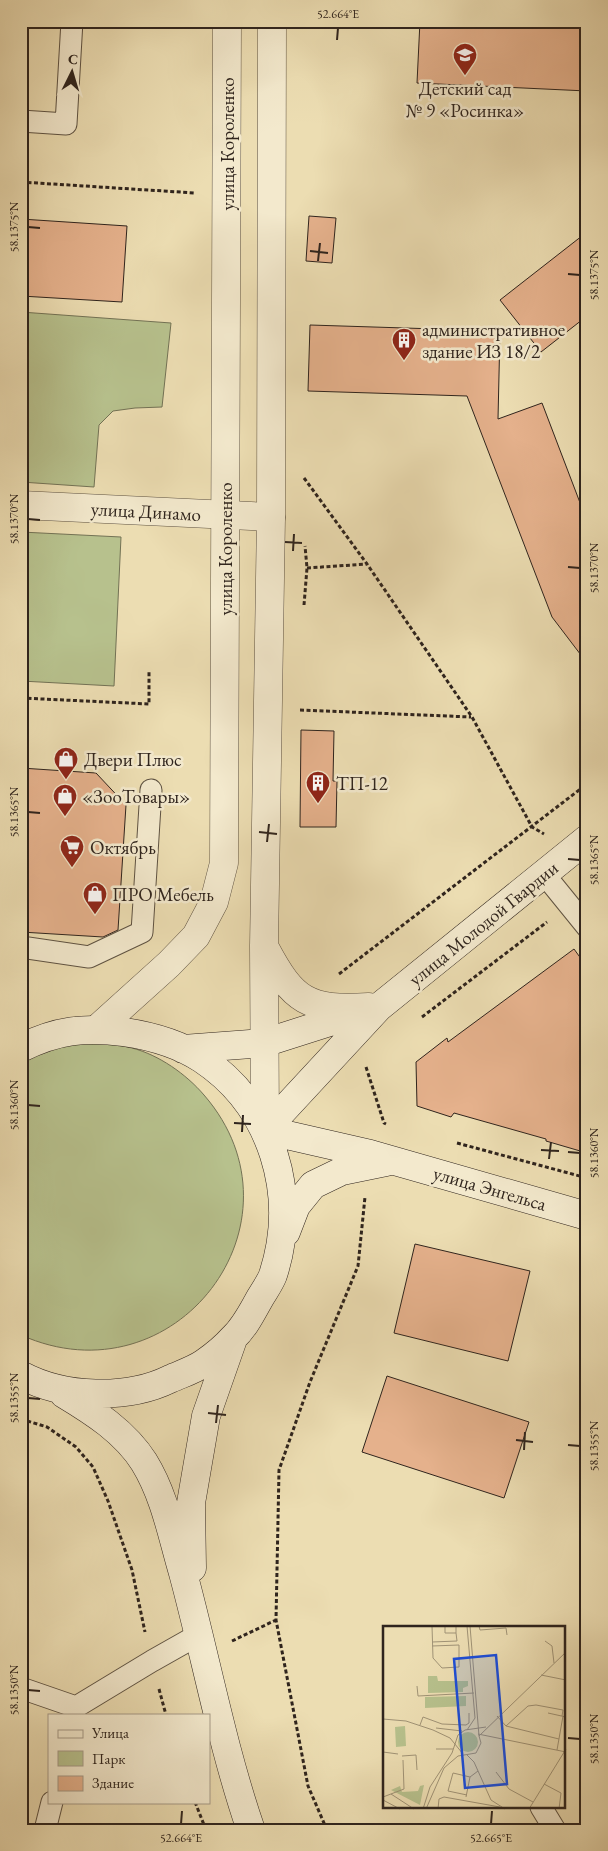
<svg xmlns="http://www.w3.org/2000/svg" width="608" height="1851" viewBox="0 0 608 1851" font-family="'EB Garamond',serif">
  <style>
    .green { fill: #b7c18d; stroke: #737255 }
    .building { fill: #e5b18c; stroke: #2f241d }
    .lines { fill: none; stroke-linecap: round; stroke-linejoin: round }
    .service-casing { stroke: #5e5242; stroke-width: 23 }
    .minor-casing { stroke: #5e5242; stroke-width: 29 }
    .tertiary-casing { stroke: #5e5242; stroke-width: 29 }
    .secondary-casing { stroke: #2f241d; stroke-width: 29 }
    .path { stroke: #2f241d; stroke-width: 3; stroke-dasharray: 4 2.5; stroke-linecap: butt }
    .service { stroke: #f3e9cd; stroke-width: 21 }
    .minor { stroke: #f3e9cd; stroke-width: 28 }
    .tertiary { stroke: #f3e9cd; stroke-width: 28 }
    .secondary { stroke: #f3e9cd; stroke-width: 28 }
    .ticks { fill: none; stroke: #2f241d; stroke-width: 2 }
    .labels { text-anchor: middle; stroke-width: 5; stroke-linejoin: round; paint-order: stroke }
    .poi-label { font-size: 19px; fill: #2f241d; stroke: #f3e9cd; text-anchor: start }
    .street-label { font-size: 19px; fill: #2f241d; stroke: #f3e9cd }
    .inset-road { fill: none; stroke: #a09376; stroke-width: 1 }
    .view { fill: #1d4ed8; fill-opacity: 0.15; stroke: #1d4ed8; stroke-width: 2.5 }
    .inset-edge { fill: none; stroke: #2f241d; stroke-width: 2.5 }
    .neatline { fill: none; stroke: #2f241d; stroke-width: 2 }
    .ticks-label { font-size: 12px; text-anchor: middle; fill: #2f241d }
  </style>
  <rect width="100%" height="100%" fill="#ecddb2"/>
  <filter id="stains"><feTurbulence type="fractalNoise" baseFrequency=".004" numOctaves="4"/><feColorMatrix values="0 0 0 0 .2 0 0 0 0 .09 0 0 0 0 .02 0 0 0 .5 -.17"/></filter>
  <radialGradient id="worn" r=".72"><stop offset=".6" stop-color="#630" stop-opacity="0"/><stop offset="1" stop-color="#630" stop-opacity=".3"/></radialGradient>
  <path class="green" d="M21 312 171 323 162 407 135 408 113 411 99 425 94 487 21 482Z
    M21 532 121 537 114 686 21 681Z
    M98 1043C109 1044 121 1045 132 1048 159 1055 186 1074 204 1095 314 1222 175 1404 21 1335V1058L63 1044Z"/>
  <path class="building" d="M420 21H526L587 24V91L417 83Z
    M309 216 336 218 332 263 306 261Z
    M21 219 127 226 122 302 21 296Z
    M587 232V316L541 352 500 300Z
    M310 325 500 331 498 419 542 403 587 521V663L552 617 467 396 308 391Z
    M301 730 334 731 333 781H337L336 827H300Z
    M21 768 96 773 126 805 118 930 103 937 21 932Z
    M574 949 587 967V1153L546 1141V1139L454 1113 451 1117 417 1106 416 1062 447 1038 448 1042Z
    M415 1244 530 1271 508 1361 394 1333Z
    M387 1376 529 1422 504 1498 362 1452Z"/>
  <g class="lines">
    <defs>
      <path id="service" d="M21 121 66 124 72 21
        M544 874 587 927
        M21 947 89 957 142 932 151 790
        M21 1688 76 1707
        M74 1715 76 1707 152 1661 198 1635
        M541 1807 555 1830
        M45 1830 52 1802"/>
      <path id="minor" d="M21 505 271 517"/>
      <path id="tertiary" d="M265 948C293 1001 308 1011 369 1007
        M97 1029 169 964 196 936 214 902 224 863 227 21
        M265 1130 264 946 271 517 272 21"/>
      <path id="secondary" d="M21 1048C57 1030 85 1027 124 1032 151 1036 178 1043 202 1059 273 1106 299 1195 273 1275 270 1283 264 1291 260 1298 252 1312 245 1327 233 1338 225 1347 214 1356 204 1363 194 1370 181 1374 170 1379 127 1400 64 1398 21 1375
        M183 1049 264 1043 377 1007
        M265 1130 379 1007 587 839
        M265 1130 370 1154 587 1216
        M286 1232 296 1206 313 1185 342 1171 386 1162
        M64 1394C94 1412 125 1432 144 1462 165 1496 172 1536 183 1573 206 1658 222 1746 251 1830
        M192 1568 191 1503 206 1416 233 1339"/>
    </defs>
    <use href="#service" class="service-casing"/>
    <use href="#minor" class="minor-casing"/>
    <use href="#tertiary" class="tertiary-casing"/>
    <use href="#secondary" class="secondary-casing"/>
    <path class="path" d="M21 182 195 193
      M304 478 367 564 472 717 532 827 544 834
      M307 568 367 564
      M304 605 307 568 305 546
      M21 698 149 704V672
      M300 710 471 717
      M339 974 587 784
      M422 1017 547 922
      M366 1067 384 1123 386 1124
      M457 1143 587 1178
      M21 1419 47 1427 76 1447 93 1467 108 1501 132 1570 145 1632
      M232 1641 276 1620
      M159 1689 166 1715
      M195 1802 206 1830
      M327 1830 308 1786 276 1620 279 1470 310 1382 358 1266 365 1197"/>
    <use href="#service" class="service"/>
    <use href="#minor" class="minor"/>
    <use href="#tertiary" class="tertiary"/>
    <use href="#secondary" class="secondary"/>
  </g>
  <path class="ticks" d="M337 40 338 28M28 227 40 228M310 251 328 253M318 261 320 243M568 274 580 275M28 519 40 520M285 542 302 543M293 551 294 534M568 567 580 568M28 812 40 813M259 832 277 834M267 842 269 824M568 859 580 860M28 1105 40 1106M234 1123 251 1124M242 1132 243 1115M541 1150 559 1151M568 1152 580 1153M549 1159 551 1142M28 1398 40 1399M208 1413 226 1415M216 1423 218 1405M516 1440 533 1442M568 1445 580 1446M524 1450 525 1432M28 1690 40 1691M568 1738 580 1739M181 1824 182 1811M491 1824 492 1811"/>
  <defs>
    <symbol id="school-pin" viewBox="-11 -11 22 30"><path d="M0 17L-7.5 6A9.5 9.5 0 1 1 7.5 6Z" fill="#8f2418" stroke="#f3e9cd"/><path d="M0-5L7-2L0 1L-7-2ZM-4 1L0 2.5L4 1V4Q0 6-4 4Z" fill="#fff"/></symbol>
    <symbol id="building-pin" viewBox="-11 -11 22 30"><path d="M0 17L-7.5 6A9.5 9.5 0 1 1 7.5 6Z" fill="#8f2418" stroke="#f3e9cd"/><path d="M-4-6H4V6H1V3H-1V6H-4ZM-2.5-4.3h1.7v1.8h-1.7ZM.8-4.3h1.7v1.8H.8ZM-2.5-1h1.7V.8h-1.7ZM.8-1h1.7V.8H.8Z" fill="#fff"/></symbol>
    <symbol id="shop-pin" viewBox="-11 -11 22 30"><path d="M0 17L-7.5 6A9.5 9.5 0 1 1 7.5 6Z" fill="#8f2418" stroke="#f3e9cd"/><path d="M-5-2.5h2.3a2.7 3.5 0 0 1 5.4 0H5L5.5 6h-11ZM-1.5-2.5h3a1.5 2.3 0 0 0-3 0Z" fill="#fff"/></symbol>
    <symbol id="supermarket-pin" viewBox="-11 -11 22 30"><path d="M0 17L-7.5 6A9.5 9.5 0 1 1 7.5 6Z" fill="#8f2418" stroke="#f3e9cd"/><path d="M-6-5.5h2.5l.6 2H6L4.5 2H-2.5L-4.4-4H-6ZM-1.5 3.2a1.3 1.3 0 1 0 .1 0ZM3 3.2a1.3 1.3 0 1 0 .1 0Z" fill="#fff"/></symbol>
  </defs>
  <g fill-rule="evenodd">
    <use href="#school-pin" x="451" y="41" width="28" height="38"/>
    <use href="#building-pin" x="390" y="326" width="28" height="38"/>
    <use href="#shop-pin" x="52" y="745" width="28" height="38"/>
    <use href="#building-pin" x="304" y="769" width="28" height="38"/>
    <use href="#shop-pin" x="51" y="782" width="28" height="38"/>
    <use href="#supermarket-pin" x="58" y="833" width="28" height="38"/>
    <use href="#shop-pin" x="81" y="880" width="28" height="38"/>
  </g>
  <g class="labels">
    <g class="poi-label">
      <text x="465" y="95" text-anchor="middle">Детский сад<tspan x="465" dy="22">№ 9 «Росинка»</tspan></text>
      <text x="422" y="336">административное<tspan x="422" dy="22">здание ИЗ 18/2</tspan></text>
      <text x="84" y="766">Двери Плюс</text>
      <text x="336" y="790">ТП-12</text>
      <text x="82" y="803">«ЗооТовары»</text>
      <text x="90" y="854">Октябрь</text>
      <text x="112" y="901">ПРО Мебель</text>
    </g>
    <g class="street-label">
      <text transform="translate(227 144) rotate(-90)" y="7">улица Короленко</text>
      <text transform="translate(146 511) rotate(3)" y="7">улица Динамо</text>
      <text transform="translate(225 549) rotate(-90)" y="7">улица Короленко</text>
      <text transform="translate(483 923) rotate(-39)" y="7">улица Молодой Гвардии</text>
      <text transform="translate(490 1188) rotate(16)" y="7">улица Энгельса</text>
    </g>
  </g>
  <g transform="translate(383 1626)">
    <rect width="182" height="182" fill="#ecddb2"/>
    <path d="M45 50H54L55 55H85V60L80 62V66L45 67ZM83 70V80L42 82V71ZM22 100 23 120 13 121 12 101ZM75 116a10 10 0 1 1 20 0a10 10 0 1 1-20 0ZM41 159 37 179 8 164 17 160 19 166 35 165 37 160Z" fill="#b7c18d"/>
    <path class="inset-road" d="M49 0 50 32 59 42 76 41V19L49 20M62 0V7H73V0M87 0 96 110M96 0 97 4 123 2 124 9M162 15 169 20 171 37M49 16 74 15 73 7M158 49 183 54M34 60 35 70 91 67M165 87 183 91M114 90 123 100 145 80 153 79 180 84 179 90M0 93 23 95 50 104 67 112 80 128M37 99 40 91 59 98 83 99 86 97V87M123 100 176 113M53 102 79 105M84 104 92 92 84 0M95 108 183 126M96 110 183 26M53 123H70M174 124 180 90M0 126 15 128M84 129 91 136 108 174 122 183M19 130 33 129 34 144M113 146 126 163 150 176M161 158 178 167 176 183M8 168 31 183M84 169 65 165 70 147 87 151M0 171 21 163 20 134M83 171 87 151 95 145M0 174 17 183M40 183 47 161 69 127 75 109 82 104 103 101M43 183 61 142 75 130 93 127 98 117 96 110M55 183 56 173 61 171 117 181M146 183 183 123"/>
    <path class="view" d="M113 29 124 158 82 162 71 33Z"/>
    <rect width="182" height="182" class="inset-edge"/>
  </g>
  <rect width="608" height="1851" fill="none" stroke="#ecddb2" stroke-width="55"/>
  <rect x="48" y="1714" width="162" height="90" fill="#f3e9cd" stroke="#a59a87"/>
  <rect x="58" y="1730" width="25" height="8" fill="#f3e9cd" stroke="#a59a87"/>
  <text x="92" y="1738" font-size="15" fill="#2f241d">Улица</text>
  <rect x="58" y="1751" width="25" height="15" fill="#b7c18d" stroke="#a59a87"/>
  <text x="92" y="1764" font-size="15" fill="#2f241d">Парк</text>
  <rect x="58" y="1776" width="25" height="15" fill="#e5b18c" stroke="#a59a87"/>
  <text x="92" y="1788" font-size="15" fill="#2f241d">Здание</text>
  <g transform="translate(72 72) rotate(5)" stroke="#f3e9cd" stroke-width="4" paint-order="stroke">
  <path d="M0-4L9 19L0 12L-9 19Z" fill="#2f241d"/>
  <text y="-8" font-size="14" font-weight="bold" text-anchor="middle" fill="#2f241d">С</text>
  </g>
  <rect x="28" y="28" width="552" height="1796" class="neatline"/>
  <g class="ticks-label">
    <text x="338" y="18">52.664°E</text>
    <text transform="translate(14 227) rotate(-90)" y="4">58.1375°N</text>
    <text transform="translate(594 275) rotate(-90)" y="4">58.1375°N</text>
    <text transform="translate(14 519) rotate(-90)" y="4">58.1370°N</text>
    <text transform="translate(594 568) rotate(-90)" y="4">58.1370°N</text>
    <text transform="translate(14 812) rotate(-90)" y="4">58.1365°N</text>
    <text transform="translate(594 860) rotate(-90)" y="4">58.1365°N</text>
    <text transform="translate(14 1105) rotate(-90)" y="4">58.1360°N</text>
    <text transform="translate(594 1153) rotate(-90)" y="4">58.1360°N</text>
    <text transform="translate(14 1398) rotate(-90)" y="4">58.1355°N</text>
    <text transform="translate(594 1446) rotate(-90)" y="4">58.1355°N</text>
    <text transform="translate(14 1690) rotate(-90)" y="4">58.1350°N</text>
    <text transform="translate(594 1739) rotate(-90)" y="4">58.1350°N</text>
    <text x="181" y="1842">52.664°E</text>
    <text x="491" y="1842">52.665°E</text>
  </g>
  <rect width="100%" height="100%" filter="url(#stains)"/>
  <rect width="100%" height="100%" fill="url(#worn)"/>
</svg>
